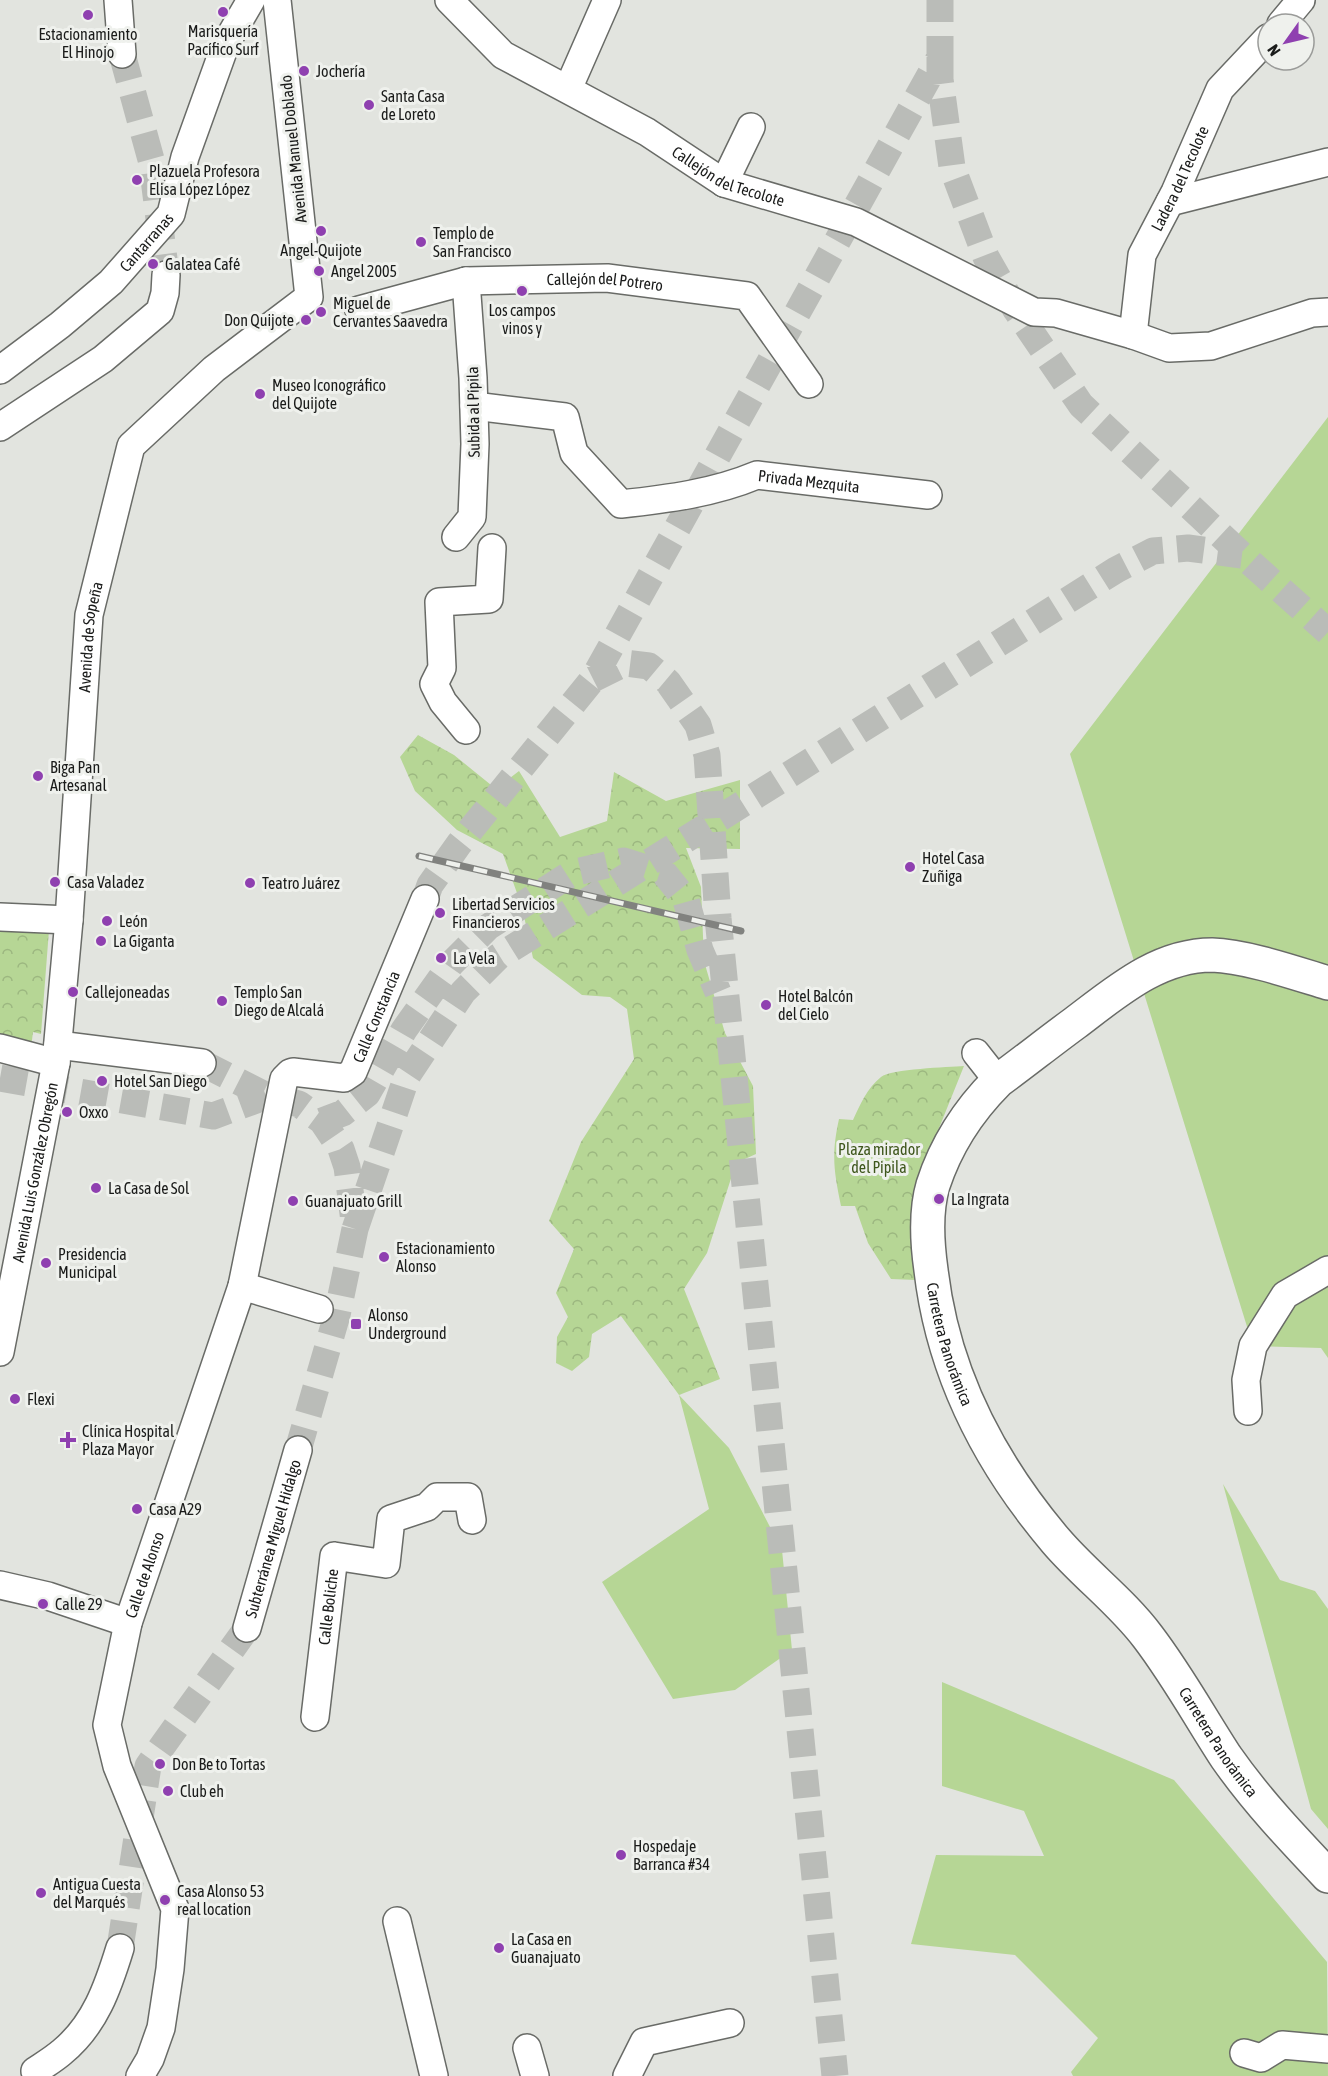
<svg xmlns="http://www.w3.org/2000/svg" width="1328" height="2076" viewBox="0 0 1328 2076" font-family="'Asap Condensed',sans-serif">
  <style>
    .grass { fill: #b6d695 }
    .park { fill: url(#park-crowns) }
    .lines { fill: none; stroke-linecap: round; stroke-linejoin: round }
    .street-tunnel { stroke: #babcb8; stroke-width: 27; stroke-dasharray: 27 14; stroke-linecap: butt }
    .street-casing { stroke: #696b67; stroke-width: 30 }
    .secondary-casing { stroke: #696b67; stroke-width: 36 }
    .street { stroke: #fff; stroke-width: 27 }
    .secondary { stroke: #fff; stroke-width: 33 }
    .rail-casing { stroke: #81827f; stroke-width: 7 }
    .rail { stroke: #eff1ed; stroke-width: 4.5; stroke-dasharray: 14; stroke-linecap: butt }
    .poi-dot { fill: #8f40b0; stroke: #eff1ed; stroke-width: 2 }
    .labels { text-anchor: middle; stroke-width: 6; stroke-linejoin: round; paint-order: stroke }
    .poi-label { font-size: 16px; fill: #1a1b1a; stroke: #eff1ed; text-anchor: start }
    .street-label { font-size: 16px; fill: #1a1b1a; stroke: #eff1ed }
    .park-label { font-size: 16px; fill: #3e561c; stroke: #eff1ed }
  </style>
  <defs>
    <pattern id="park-crowns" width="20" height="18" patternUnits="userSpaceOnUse" patternTransform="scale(1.5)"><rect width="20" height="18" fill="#b6d695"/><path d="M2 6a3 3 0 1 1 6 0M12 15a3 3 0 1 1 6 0" fill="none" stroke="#9cb780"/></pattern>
  </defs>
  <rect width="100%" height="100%" fill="#e2e4df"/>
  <path class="grass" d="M1328 417V1358L1321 1348 1253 1346 1070 754Z
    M679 1395 729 1448 782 1550 792 1650 735 1690 673 1699 602 1582 709 1509Z
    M1223 1484 1280 1580 1315 1591 1328 1609V1829L1311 1809Z
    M942 1682 1174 1780 1327 1962 1328 2076H1073L1071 2072 1098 2038 1015 1955 911 1944 936 1855 1044 1856 1024 1811 942 1786Z"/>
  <path class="park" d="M418 735 454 755 496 789 519 771 560 837 607 821 614 772 666 801 740 780V849L686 848 701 887 704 961 725 1033 753 1086 756 1154 736 1163 707 1253 684 1289 720 1379 679 1395 621 1316 592 1334 589 1357 572 1371 556 1363 557 1337 568 1317 556 1293 574 1249 549 1221 581 1142 634 1059 627 1009 610 997 582 995 533 958 522 907 503 854 457 830 415 791 400 757Z
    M0 928 49 930 41 1034 33 1032 31 1048 0 1036Z
    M964 1066 933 1143 912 1221 911 1254 916 1280 891 1279 868 1243 855 1206H841C834 1171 831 1155 839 1119L853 1120C860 1105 867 1088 881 1077 891 1069 948 1067 964 1066Z"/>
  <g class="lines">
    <path class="street-tunnel" d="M122 54 152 163 166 275
      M940 57V79L952 167 986 257 1016 310 1081 405 1242 555 1328 632
      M593 679 625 663 649 666 668 682 698 725 707 755 718 918 835 2076
      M425 899 430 885 459 844 593 679 940 57V0
      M202 1063 267 1096
      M0 1078 213 1116 267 1096 299 1104 322 1121 341 1149 347 1167 355 1229 337 1315 298 1450
      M322 1121 343 1113 367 1094 404 1030 451 964 488 927 572 873 624 861 665 874 686 900 700 950 718 992
      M355 1229 407 1076 463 992 498 957 1116 570 1153 551 1188 548 1242 555
      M120 1948 148 1766 247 1628"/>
    <defs>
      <g id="street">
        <path d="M118 0 122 54"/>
        <path id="s1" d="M449 0 503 55 647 132 724 183 856 222 1034 312 1056 313 1133 335 1169 348 1211 346 1312 313 1328 312"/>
        <path d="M1281 24 1301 0"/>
        <path d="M568 89 607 0"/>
        <path d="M724 183 751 127"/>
        <path d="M1170 202 1328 162"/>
        <path id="s2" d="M359 310 466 281 607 278 747 296 809 384"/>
        <path id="s3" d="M1133 335 1142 255 1175 192 1220 89 1268 38"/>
        <path id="s4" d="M0 370 60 325 111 282 171 214 185 157 226 43 251 0"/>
        <path id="s5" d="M474 406 565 417 574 453 621 504C668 499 714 493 757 475L928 495"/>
        <path d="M0 427 103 359 160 311 165 293 166 275"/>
        <path d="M456 537 472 517 475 444 473 378 466 281"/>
        <path d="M466 730 443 702 434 684 442 668 439 602 489 599 492 548"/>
        <path d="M0 917 69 920"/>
        <path d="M58 1045 202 1063"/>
        <path d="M0 1048 56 1063"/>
        <path d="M976 1053 998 1081"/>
        <path d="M242 1286 319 1309"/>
        <path id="s6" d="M0 1352 56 1063 69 920 89 615 131 446 214 369 309 297 277 0"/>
        <path d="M1248 1411 1246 1380 1253 1346 1285 1295 1328 1270"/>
        <path d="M0 1585 48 1596 128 1623"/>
        <path id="s7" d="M247 1628 298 1450"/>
        <path id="s8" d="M315 1717 334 1556 386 1564 391 1519 427 1507 437 1497H468L472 1520"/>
        <path d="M397 1921 434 2076"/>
        <path d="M527 2048 535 2076"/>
        <path d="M1244 2053 1261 2058 1282 2045 1328 2049"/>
        <path d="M35 2071C44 2065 54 2059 62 2052 95 2025 108 1987 120 1948"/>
        <path id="s9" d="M140 2076 150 2059 161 2028 170 1969 175 1909 117 1766 107 1725 128 1623 242 1286 284 1079 290 1073 293 1072 344 1078 353 1072 425 899"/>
        <path d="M627 2076 644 2042 730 2023"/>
      </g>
      <g id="secondary">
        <path id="s10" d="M1328 983C1295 973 1246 956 1212 955 1158 955 1116 992 1075 1023 1049 1042 1024 1062 998 1081 969 1110 946 1145 933 1185 925 1212 927 1242 931 1270 943 1374 989 1462 1056 1541 1085 1575 1122 1602 1148 1637 1177 1675 1200 1717 1226 1757 1256 1800 1292 1838 1328 1876"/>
      </g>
    </defs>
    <use href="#street" class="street-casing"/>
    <use href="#secondary" class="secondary-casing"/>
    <use href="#street" class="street"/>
    <use href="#secondary" class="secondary"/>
    <defs>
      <path id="rail" d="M419 856 741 931"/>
    </defs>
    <use href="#rail" class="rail-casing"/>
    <use href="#rail" class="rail"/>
  </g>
  <g class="poi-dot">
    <circle cx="223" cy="12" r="6"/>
    <circle cx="88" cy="15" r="6"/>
    <circle cx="304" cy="71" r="6"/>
    <circle cx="369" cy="105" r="6"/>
    <circle cx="137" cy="180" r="6"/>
    <circle cx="321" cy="231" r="6"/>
    <circle cx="421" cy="242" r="6"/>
    <circle cx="153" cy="264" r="6"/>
    <circle cx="319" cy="271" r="6"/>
    <circle cx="522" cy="291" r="6"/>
    <circle cx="321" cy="312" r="6"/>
    <circle cx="306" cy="320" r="6"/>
    <circle cx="260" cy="394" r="6"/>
    <circle cx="38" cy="776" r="6"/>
    <circle cx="910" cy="867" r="6"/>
    <circle cx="55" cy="882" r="6"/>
    <circle cx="250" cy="883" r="6"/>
    <circle cx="440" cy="913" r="6"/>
    <circle cx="107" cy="921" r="6"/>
    <circle cx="101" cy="941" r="6"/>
    <circle cx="441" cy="958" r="6"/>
    <circle cx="73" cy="992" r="6"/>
    <circle cx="222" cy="1001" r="6"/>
    <circle cx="766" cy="1005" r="6"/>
    <circle cx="102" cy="1081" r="6"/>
    <circle cx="67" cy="1112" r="6"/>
    <circle cx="96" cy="1188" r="6"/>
    <circle cx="939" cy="1199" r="6"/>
    <circle cx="293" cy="1201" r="6"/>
    <circle cx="384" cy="1257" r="6"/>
    <circle cx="46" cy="1263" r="6"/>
    <rect x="350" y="1318" width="12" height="12" rx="3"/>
    <circle cx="15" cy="1399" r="6"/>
    <path d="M65 1431h6v6h6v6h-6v6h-6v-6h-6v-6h6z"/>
    <circle cx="137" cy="1509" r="6"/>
    <circle cx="43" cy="1604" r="6"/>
    <circle cx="160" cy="1764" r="6"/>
    <circle cx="168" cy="1791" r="6"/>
    <circle cx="621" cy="1855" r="6"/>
    <circle cx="41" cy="1893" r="6"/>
    <circle cx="165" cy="1900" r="6"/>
    <circle cx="499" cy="1948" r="6"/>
  </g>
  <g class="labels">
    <g class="poi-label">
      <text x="223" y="37" text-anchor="middle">Marisquería<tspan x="223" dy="18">Pacífico Surf</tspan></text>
      <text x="88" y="40" text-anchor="middle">Estacionamiento<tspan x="88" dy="18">El Hinojo</tspan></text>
      <text x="316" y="77">Jochería</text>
      <text x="381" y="102">Santa Casa<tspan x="381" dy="18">de Loreto</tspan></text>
      <text x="149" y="177">Plazuela Profesora<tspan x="149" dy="18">Elisa López López</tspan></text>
      <text x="433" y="239">Templo de<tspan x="433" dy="18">San Francisco</tspan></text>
      <text x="321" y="256" text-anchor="middle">Angel-Quijote</text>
      <text x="165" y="270">Galatea Café</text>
      <text x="331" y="277">Angel 2005</text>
      <text x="333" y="309">Miguel de<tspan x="333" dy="18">Cervantes Saavedra</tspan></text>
      <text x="522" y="316" text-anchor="middle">Los campos<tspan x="522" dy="18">vinos y</tspan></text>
      <text x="294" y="326" text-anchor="end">Don Quijote</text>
      <text x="272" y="391">Museo Iconográfico<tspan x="272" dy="18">del Quijote</tspan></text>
      <text x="50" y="773">Biga Pan<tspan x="50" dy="18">Artesanal</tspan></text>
      <text x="922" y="864">Hotel Casa<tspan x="922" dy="18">Zuñiga</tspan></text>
      <text x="67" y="888">Casa Valadez</text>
      <text x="262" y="889">Teatro Juárez</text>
      <text x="452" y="910">Libertad Servicios<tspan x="452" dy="18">Financieros</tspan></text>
      <text x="119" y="927">León</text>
      <text x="113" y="947">La Giganta</text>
      <text x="453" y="964">La Vela</text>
      <text x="85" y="998">Callejoneadas</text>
      <text x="234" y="998">Templo San<tspan x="234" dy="18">Diego de Alcalá</tspan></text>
      <text x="778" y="1002">Hotel Balcón<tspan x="778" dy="18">del Cielo</tspan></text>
      <text x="114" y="1087">Hotel San Diego</text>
      <text x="79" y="1118">Oxxo</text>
      <text x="108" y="1194">La Casa de Sol</text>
      <text x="951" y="1205">La Ingrata</text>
      <text x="305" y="1207">Guanajuato Grill</text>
      <text x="396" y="1254">Estacionamiento<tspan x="396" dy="18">Alonso</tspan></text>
      <text x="58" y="1260">Presidencia<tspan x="58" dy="18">Municipal</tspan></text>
      <text x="368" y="1321">Alonso<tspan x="368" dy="18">Underground</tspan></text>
      <text x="27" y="1405">Flexi</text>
      <text x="82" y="1437">Clínica Hospital<tspan x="82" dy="18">Plaza Mayor</tspan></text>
      <text x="149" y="1515">Casa A29</text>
      <text x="55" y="1610">Calle 29</text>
      <text x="172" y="1770">Don Be to Tortas</text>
      <text x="180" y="1797">Club eh</text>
      <text x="633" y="1852">Hospedaje<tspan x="633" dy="18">Barranca #34</tspan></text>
      <text x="53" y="1890">Antigua Cuesta<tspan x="53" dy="18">del Marqués</tspan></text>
      <text x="177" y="1897">Casa Alonso 53<tspan x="177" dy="18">real location</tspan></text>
      <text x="511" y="1945">La Casa en<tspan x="511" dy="18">Guanajuato</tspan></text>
    </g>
    <g class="street-label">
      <text transform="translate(293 149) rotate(-96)" y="6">Avenida Manuel Doblado</text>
      <text dy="6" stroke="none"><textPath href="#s1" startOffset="334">Callejón del Tecolote</textPath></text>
      <text dy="6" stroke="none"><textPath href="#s3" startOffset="166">Ladera del Tecolote</textPath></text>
      <text dy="6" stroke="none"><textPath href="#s4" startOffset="195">Cantarranas</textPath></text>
      <text dy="6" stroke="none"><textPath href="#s2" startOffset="250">Callejón del Potrero</textPath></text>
      <text transform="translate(473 412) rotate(-91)" y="6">Subida al Pípila</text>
      <text dy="6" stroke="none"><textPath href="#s5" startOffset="390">Privada Mezquita</textPath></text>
      <text dy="6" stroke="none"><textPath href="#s6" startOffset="722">Avenida de Sopeña</textPath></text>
      <text dy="6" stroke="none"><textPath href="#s9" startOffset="1174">Calle Constancia</textPath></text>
      <text dy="6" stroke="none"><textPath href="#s6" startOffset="183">Avenida Luis González Obregón</textPath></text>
      <text dy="6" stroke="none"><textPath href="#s10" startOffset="658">Carretera Panorámica</textPath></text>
      <text dy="6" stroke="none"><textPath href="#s7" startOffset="93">Subterránea Miguel Hidalgo</textPath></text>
      <text dy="6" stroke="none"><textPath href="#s9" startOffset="524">Calle de Alonso</textPath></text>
      <text dy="6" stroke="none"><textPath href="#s8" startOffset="111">Calle Boliche</textPath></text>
      <text dy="6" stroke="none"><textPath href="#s10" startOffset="1144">Carretera Panorámica</textPath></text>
    </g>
    <g class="park-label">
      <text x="879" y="1155">Plaza mirador<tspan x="879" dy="18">del Pipila</tspan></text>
    </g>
  </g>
  <g transform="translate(1286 42) rotate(236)"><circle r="28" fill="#eff1ed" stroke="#9a9b99" stroke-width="1.5"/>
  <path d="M0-4.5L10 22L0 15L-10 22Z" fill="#8f40b0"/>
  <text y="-9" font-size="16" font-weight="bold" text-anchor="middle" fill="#1a1b1a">N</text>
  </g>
</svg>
